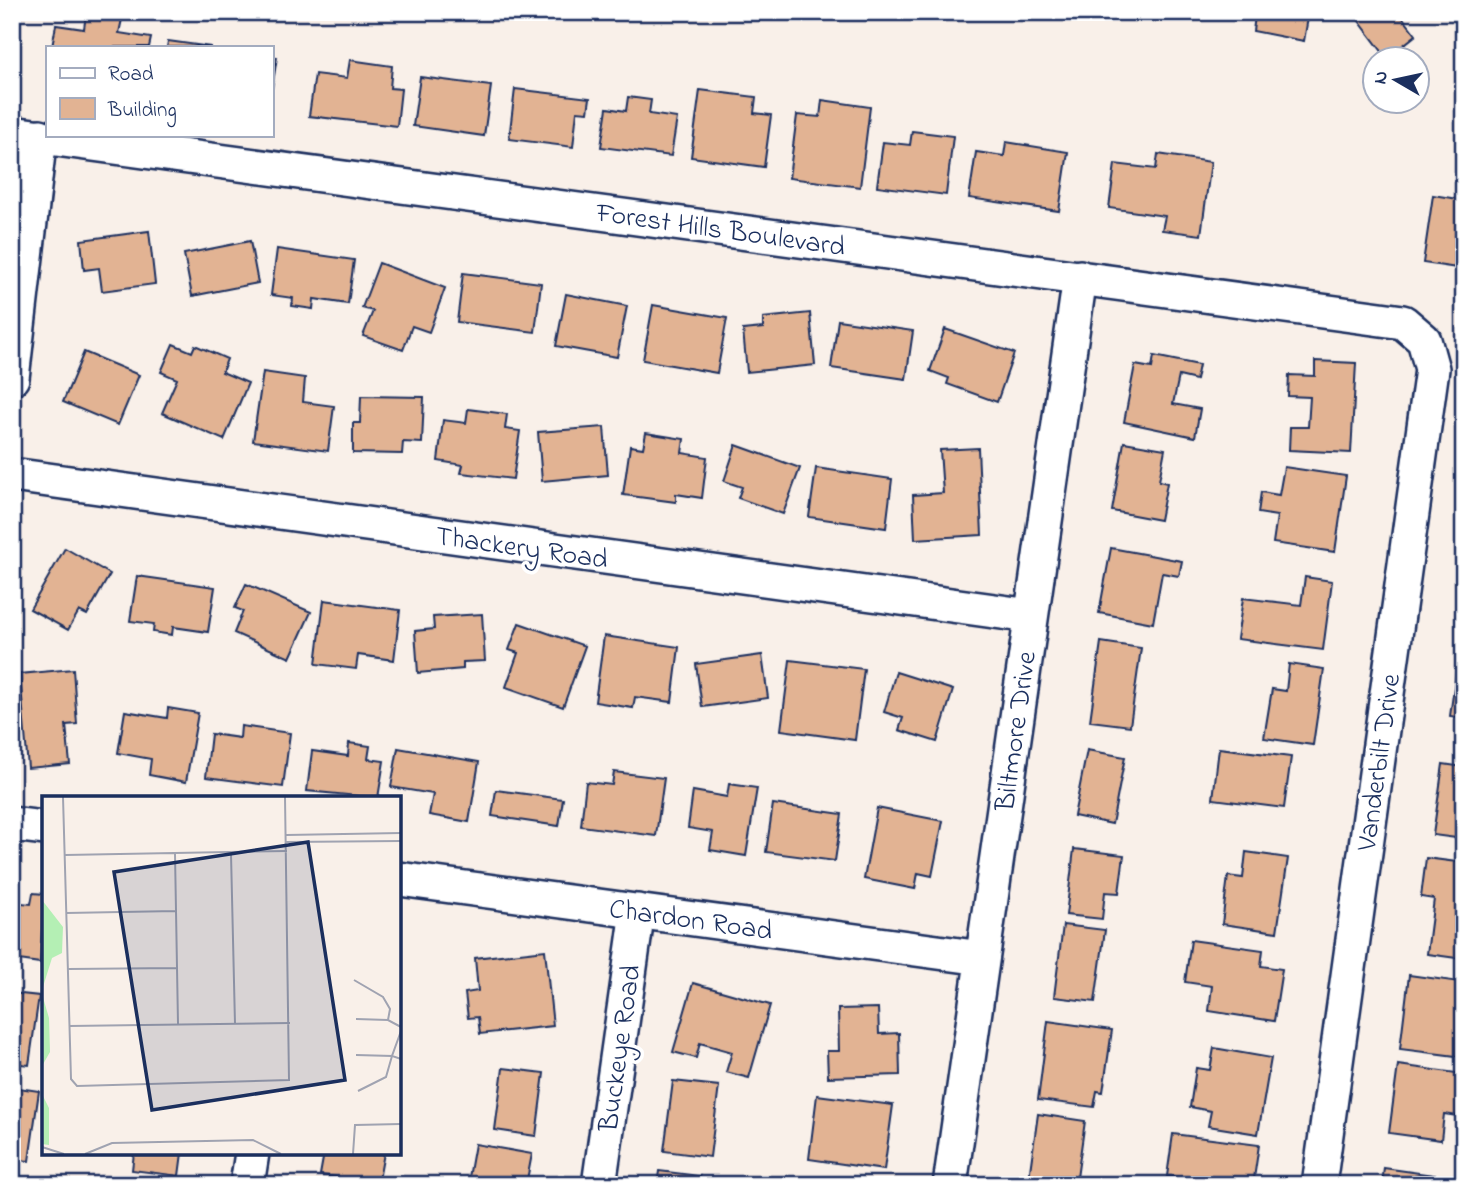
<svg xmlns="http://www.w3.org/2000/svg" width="1476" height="1197" viewBox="0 0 1476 1197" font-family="'Indie Flower',sans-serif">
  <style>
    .built { fill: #f2decf }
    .building { fill: #e2b393; stroke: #1b2f5e; stroke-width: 2 }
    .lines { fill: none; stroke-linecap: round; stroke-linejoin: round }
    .minor-casing { stroke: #1b2f5e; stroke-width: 38 }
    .minor { stroke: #fff; stroke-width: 33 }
    .labels { text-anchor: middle; stroke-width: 7; stroke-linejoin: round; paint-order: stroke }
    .street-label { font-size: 28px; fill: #1b2f5e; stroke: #fff }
    .inset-road { fill: none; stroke: #a0a3b1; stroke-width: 2 }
    .view { fill: #1b2f5e; fill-opacity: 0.15; stroke: #1b2f5e; stroke-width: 3.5 }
    .inset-edge { fill: none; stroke: #1b2f5e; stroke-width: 3.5 }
  </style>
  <rect width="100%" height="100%" fill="#f9f0e9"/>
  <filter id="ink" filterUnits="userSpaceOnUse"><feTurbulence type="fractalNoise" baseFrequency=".0143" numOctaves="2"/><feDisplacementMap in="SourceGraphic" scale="14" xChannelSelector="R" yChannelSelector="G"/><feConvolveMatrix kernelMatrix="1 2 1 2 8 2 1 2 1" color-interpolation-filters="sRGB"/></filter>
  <g filter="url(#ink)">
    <path class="built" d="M429 12H495L493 23Z"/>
    <path class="building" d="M1234 12H1309L1304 41 1253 31 1255 16Z
      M1402 12 1400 14 1416 35 1387 58 1353 13Z
      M86 14 122 19 119 33 151 38 149 47H52L56 25 84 29Z
      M168 41 211 47H167Z
      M271 56 277 57 271 95Z
      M350 60 392 66 390 88 401 89 397 126 309 116 315 74 347 78Z
      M420 77 491 86 484 136 413 126Z
      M515 89 590 98 588 112 577 111 573 147 509 139Z
      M700 90 756 97 754 113 771 115 764 167 691 157Z
      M628 97 651 100 649 114 677 118 671 156 601 147 607 108 626 111Z
      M822 100 870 107 860 187 789 178 797 115 820 117Z
      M912 131 953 136 946 195 877 186 883 142 910 145Z
      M1006 142 1068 152 1059 211 969 198 976 152 1004 156Z
      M1158 154 1211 162 1201 235 1162 230 1165 216 1109 208 1115 164 1156 169Z
      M1433 195 1464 200V269L1423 263Z
      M149 231 155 284 102 291 99 268 84 270 81 240Z
      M250 241 258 283 192 296 184 254Z
      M277 249 354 260 348 304 314 299 313 309 292 306 293 298 271 295Z
      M379 263 445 288 429 332 412 326 403 350 363 336 373 311 362 308Z
      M463 273 541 283 535 332 457 322Z
      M566 294 627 306 617 357 556 346Z
      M653 305 727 318 717 373 643 360Z
      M810 313 815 365 747 372 743 330 763 328V318Z
      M838 320 913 331 906 379 831 368Z
      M945 329 1014 353 997 402 947 384 949 378 930 371Z
      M173 344 192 352 195 345 227 359 222 372 248 383 224 440 162 413 177 379 161 372Z
      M84 352 139 375 118 425 63 402Z
      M1154 356 1199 365 1196 380 1179 376 1173 404 1200 409 1195 437 1124 422 1135 365 1152 368Z
      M1315 361 1356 363 1351 453 1289 450 1290 427H1308L1310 397 1288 396 1289 375 1315 376Z
      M263 372 305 378 303 402 334 406 328 451 253 441Z
      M361 396 424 397 422 443 403 442 402 454 353 453V423H360Z
      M468 409 507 414 505 429 520 431 513 479 461 473 463 465 438 461 443 420 466 423Z
      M604 427 608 475 542 481 538 432Z
      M646 433 684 439 682 453 707 457 702 498 676 494V502L623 495 630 446 643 448Z
      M1124 442 1165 449 1159 481 1167 483 1160 520 1112 511Z
      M736 445 800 468 783 514 738 498 742 487 724 481Z
      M978 448 982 535 915 539 913 495 943 493 940 450Z
      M1284 467 1346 476 1335 552 1273 543 1277 516 1258 513 1261 492 1279 495Z
      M816 468 892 479 886 528 809 517Z
      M65 548 110 574 87 615 79 611 68 630 30 609Z
      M1111 548 1182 561 1179 576 1162 573 1153 623 1099 613Z
      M137 576 215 587 208 632 173 627 172 635 153 632 154 624 130 621Z
      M1305 577 1332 581 1323 650 1237 639 1243 598 1301 605Z
      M246 584 311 612 290 658 234 633 243 611 235 608Z
      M324 600 400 610 394 660 358 655 356 669 316 664Z
      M482 614 485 661 463 662V669L418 673 415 631 434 629 433 617Z
      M519 623 585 646 563 707 506 687 518 653 509 650Z
      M604 636 679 647 672 702 635 697 633 708 595 702Z
      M1101 642 1141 648 1130 726 1090 721Z
      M762 655 768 698 702 707 696 664Z
      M790 660 864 669 855 740 781 730Z
      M1289 664 1324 669 1313 745 1264 738 1272 689 1286 691Z
      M1457 666 1464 667V718L1450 716Z
      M73 669 77 724 66 725 70 764 28 768 20 674Z
      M896 672 953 690 937 742 899 730 903 718 884 712Z
      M168 708 198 713 186 782 149 775 151 759 118 753 125 711 167 718Z
      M241 726 290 733 283 787 206 777 211 734 240 738Z
      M349 743 370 746 368 759 384 761 378 798 307 791 312 751 348 756Z
      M398 748 479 762 469 822 429 815 433 794 391 787Z
      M1219 748 1291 757 1284 808 1213 799Z
      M1087 750 1125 757 1112 824 1074 816Z
      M1443 764 1464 767V839L1433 835Z
      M614 772 664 778 656 836 581 826 586 782 612 785Z
      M729 784 757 788 746 856 710 850 713 832 688 828 693 791 727 797Z
      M496 790 563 799 559 826 492 816Z
      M773 804 842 814 835 861 766 852Z
      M877 808 943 821 932 876 918 873 915 889 864 879Z
      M1074 849 1124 855 1119 893 1105 892 1102 919 1066 915Z
      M1246 852 1288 858 1277 932 1222 924 1228 876 1243 878Z
      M1426 858 1464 863V959L1427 954 1434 899 1421 897Z
      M33 893 44 894 40 963 12 959V902L31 904Z
      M1063 925 1105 930 1095 1002 1054 997Z
      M1191 940 1263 950 1261 966 1282 969 1274 1021 1209 1011 1212 986 1185 982Z
      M545 950 553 1026 480 1034 478 1017 468 1018 465 993 478 991 475 958Z
      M1409 975 1460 982 1458 1002 1464 1003V1057L1400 1049Z
      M693 983 770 1005 749 1078 726 1072 732 1052 700 1043 696 1058 673 1052Z
      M12 993 39 996 29 1065 12 1063Z
      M878 1008 879 1034 899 1033 900 1075 828 1077 827 1051H839L838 1009Z
      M1048 1021 1112 1030 1103 1092 1097 1091 1094 1107 1038 1100Z
      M1214 1048 1271 1058 1258 1134 1208 1126 1211 1111 1190 1107 1196 1068 1210 1070Z
      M1398 1065 1464 1074V1117L1444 1114 1441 1140 1389 1133Z
      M503 1068 544 1073 536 1136 495 1130Z
      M673 1081 719 1086 710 1157 664 1151Z
      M12 1087 39 1091 29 1161 12 1159Z
      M817 1095 893 1105 884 1170 809 1159Z
      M1038 1114 1085 1121 1076 1185H1028Z
      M1173 1134 1259 1145 1253 1185H1184L1185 1178 1167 1176Z
      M475 1144 532 1154 526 1185 468 1183Z
      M134 1153H182L179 1176 132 1170Z
      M324 1153H384L378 1185H335L337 1177 320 1175Z
      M1384 1168 1441 1176 1439 1185H1382Z
      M659 1171 700 1176 699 1185H657Z"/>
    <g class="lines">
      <defs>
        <path id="minor" d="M12 133 1403 322 1424 340 1432 369 1319 1185
          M12 378 40 136
          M12 475 1031 616
          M12 824 44 828
          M399 879 982 958
          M247 1185 252 1153
          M599 1185 638 911
          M950 1185 1080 277"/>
      </defs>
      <use href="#minor" class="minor-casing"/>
      <use href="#minor" class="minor"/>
    </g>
  </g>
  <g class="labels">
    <g class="street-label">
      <text transform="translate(721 228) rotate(8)" y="10">Forest Hills Boulevard</text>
      <text transform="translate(522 546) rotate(8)" y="10">Thackery Road</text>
      <text transform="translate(1014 731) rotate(-82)" y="10">Biltmore Drive</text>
      <text transform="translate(1377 762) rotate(-82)" y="10">Vanderbilt Drive</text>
      <text transform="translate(691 918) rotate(8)" y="10">Chardon Road</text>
      <text transform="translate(618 1048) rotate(-82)" y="10">Buckeye Road</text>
    </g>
  </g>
  <g transform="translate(42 796)">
    <rect width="359" height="359" fill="#f9f0e9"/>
    <path d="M0 104 21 131 20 157 10 162 0 194ZM0 198 7 222 8 256 0 270ZM0 298 7 312V349L0 348Z" fill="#b4efb4"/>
    <path class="inset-road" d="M21 1 29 283 35 290 247 284 243 1M244 39 359 37M244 46 359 45M133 58 136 228M189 58 193 228M23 59 245 55M24 117 134 115M26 173 135 172M312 184 341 201 348 213 346 224M314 223 346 224 359 231M27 230 248 227M359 235 350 260 359 263M314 259 350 260 344 281 316 295M0 351 22 358M43 358 70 347 211 344 239 358M311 358 313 329 359 328"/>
    <path class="view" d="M266 46 303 284 110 314 72 76Z"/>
    <rect width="359" height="359" class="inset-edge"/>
  </g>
  <rect width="1476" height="1197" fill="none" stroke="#fff" stroke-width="42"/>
  <rect x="21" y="21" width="1434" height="1155" fill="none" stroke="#1b2f5e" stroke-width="2.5" filter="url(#ink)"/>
  <rect x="46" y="46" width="228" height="91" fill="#ffffff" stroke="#a4acbf" stroke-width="2"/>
  <rect x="60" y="68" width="35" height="10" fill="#ffffff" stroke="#a4acbf" stroke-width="2"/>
  <text x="108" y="80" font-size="21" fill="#1b2f5e">Road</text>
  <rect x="60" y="98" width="35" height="21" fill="#e2b393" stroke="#a4acbf" stroke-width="2"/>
  <text x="108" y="116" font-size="21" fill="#1b2f5e">Building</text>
  <g transform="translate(1396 80) rotate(279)"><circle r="33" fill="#ffffff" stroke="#a4acbf" stroke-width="2"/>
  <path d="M0-5L12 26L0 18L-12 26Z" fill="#1b2f5e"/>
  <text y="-10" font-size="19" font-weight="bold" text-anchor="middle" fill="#1b2f5e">N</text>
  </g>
</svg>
